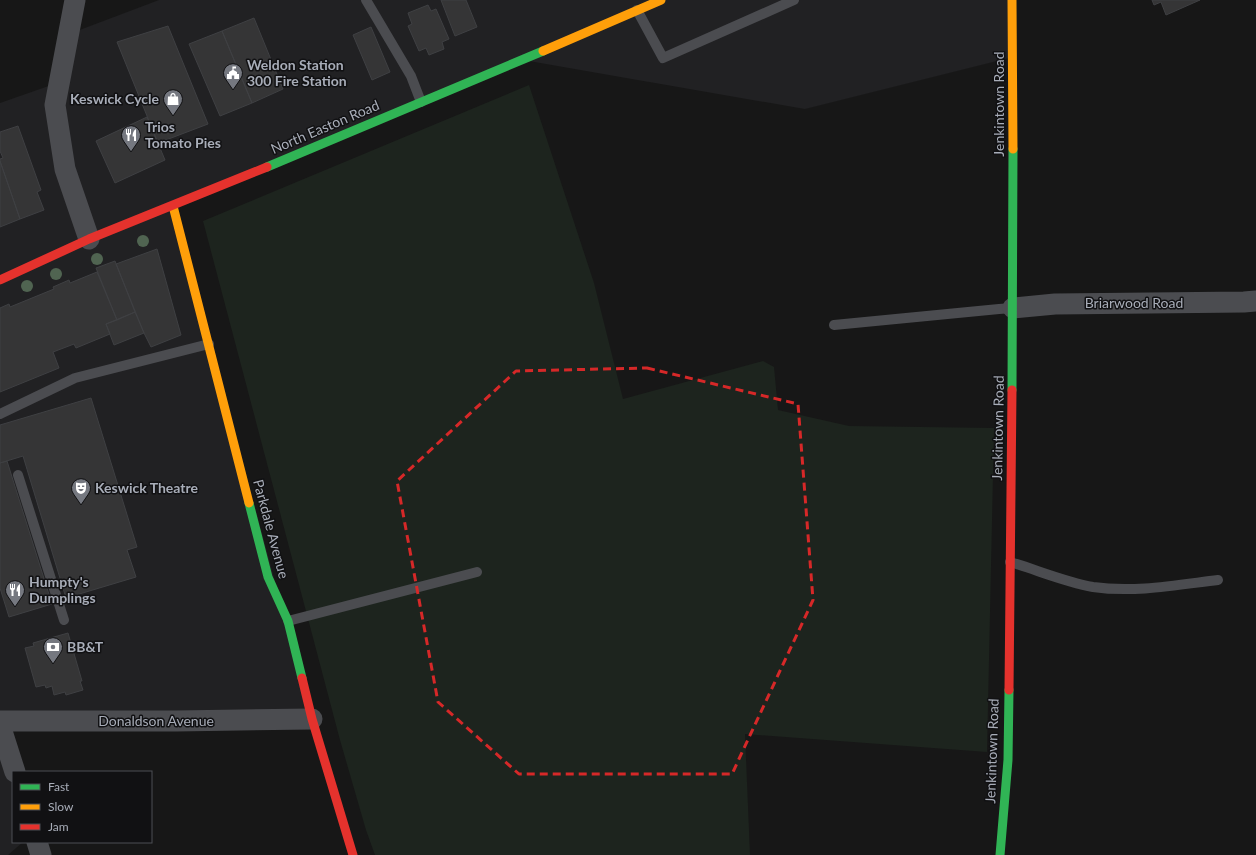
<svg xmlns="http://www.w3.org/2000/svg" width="1256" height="855" viewBox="0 0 1256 855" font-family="Lato,sans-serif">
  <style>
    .built { fill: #212123 }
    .park { fill: #1d241e }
    .building { fill: #353536; stroke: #3f4043 }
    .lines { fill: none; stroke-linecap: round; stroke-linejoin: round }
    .lane { stroke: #4b4c50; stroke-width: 10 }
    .street { stroke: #4b4c50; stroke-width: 21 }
    .fast { stroke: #30b455; stroke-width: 9 }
    .slow { stroke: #ff9f0a; stroke-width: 9 }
    .jam { stroke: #e5322d; stroke-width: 9 }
    .tree { fill: #506451 }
    .marked { fill: none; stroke: #d62828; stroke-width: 3; stroke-dasharray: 8 5; stroke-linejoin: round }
    .labels { text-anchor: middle; stroke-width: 3; stroke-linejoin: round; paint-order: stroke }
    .poi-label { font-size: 14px; font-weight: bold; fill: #a8adb8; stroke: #111113; text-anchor: start }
    .street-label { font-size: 14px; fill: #a8adb8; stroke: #111113 }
  </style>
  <rect width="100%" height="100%" fill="#171717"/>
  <path class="built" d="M159 0H1010L1013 57 805 109 523 60 174 206 312 719 0 721V103L60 82 69 34Z
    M0 725 13 772V842H23L8 855H0Z"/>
  <path class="park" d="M529 85 594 283 623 399 763 361 774 367 778 410 849 426 994 428 987 752 745 734 750 855H375L366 830 340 740 203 221Z"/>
  <path class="building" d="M441 0H466L477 27 455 36Z
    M1152 0H1200L1166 15 1161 2 1154 5Z
    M428 5 431 11 436 9 449 39 442 42 444 49 429 55 426 48 419 51 408 26 412 24 408 13Z
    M254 18 283 89 252 103 222 31Z
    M168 26 208 124 158 143 117 42Z
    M371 27 390 72 372 80 353 35Z
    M222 31 252 103 220 116 189 44Z
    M147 117 165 160 115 183 96 141Z
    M18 126 41 190 37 192 44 210 20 219 0 161V159L3 158 0 151V132Z
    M0 161 20 219 0 227Z
    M157 249 181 335 151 347 144 333 116 264Z
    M115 261 135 312 117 320 96 268Z
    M97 272 117 320 106 324 110 334 76 348 74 344 53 352 59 368 0 392V308L9 304 10 307 54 289 53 287 69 280 70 283Z
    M135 312 144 333 114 345 106 324Z
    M91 398 137 547 127 550 136 577 66 598 23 456 0 463V425Z
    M7 461 52 604 9 617 0 588V463Z
    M68 633 82 681H80L83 690 66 695 65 692 54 695 52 686 46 688 45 685 36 687 25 648 34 646 33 643Z"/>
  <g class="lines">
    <path class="lane" d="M366 0 411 76 421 102
      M637 10 663 58 794 0
      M834 325 999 309 1013 308
      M0 414 75 378 209 344
      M18 475 64 620
      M1010 562C1037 570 1065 582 1093 587 1134 593 1177 585 1218 580
      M288 621 477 572"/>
    <path class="street" d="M75 0 55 105 65 169 89 239
      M1013 308 1055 304 1244 302 1256 301
      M0 721H176L312 719
      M0 725 15 772
      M37 842 41 855"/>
    <path class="fast" d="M267 167 543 51
      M1012 390 1013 149
      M249 503 268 577 288 621 302 678
      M1000 855 1008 760 1009 690"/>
    <path class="slow" d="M1012 0 1013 149
      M543 51 661 0
      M173 206 249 503"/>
    <path class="jam" d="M0 280 89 239 267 167
      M302 678 312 719 353 855
      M1009 690 1012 390"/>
  </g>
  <g class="tree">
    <circle cx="143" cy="241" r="6"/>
    <circle cx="97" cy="259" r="6"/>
    <circle cx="56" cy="274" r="6"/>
    <circle cx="27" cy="286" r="6"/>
  </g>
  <path class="marked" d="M647 368 798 404 813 600 732 774H519L438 702 397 481 516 371Z"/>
  <defs>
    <symbol id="civic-pin" viewBox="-11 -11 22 30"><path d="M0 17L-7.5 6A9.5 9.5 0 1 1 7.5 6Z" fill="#757880" stroke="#111113"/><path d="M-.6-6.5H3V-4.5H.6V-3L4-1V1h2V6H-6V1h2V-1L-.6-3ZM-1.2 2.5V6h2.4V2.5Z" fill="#fff"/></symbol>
    <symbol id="shop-pin" viewBox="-11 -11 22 30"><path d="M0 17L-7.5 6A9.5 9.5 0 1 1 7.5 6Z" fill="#757880" stroke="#111113"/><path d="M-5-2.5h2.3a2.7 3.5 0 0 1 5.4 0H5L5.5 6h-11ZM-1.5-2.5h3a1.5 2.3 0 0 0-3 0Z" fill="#fff"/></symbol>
    <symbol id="restaurant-pin" viewBox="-11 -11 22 30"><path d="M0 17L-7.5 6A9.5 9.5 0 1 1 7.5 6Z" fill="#757880" stroke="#111113"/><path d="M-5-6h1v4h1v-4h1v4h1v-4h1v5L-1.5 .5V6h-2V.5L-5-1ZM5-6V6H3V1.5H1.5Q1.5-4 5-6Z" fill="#fff"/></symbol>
    <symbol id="theatre-pin" viewBox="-11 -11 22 30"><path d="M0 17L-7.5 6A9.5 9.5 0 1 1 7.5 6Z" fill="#757880" stroke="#111113"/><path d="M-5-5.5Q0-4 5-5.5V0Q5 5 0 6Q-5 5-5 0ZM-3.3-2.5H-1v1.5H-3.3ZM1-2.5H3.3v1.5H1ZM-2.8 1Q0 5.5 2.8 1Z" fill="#fff"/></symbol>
    <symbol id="bank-pin" viewBox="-11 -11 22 30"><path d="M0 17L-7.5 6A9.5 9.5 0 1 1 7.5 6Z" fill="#757880" stroke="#111113"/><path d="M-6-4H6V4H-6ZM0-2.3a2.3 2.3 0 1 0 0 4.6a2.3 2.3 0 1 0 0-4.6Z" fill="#fff"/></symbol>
  </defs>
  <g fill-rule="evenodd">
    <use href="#civic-pin" x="222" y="62" width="22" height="30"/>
    <use href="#shop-pin" x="162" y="88" width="22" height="30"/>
    <use href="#restaurant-pin" x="120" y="124" width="22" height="30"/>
    <use href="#theatre-pin" x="70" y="477" width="22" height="30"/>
    <use href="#restaurant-pin" x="4" y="579" width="22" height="30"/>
    <use href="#bank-pin" x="42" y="636" width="22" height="30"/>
  </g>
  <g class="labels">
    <g class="poi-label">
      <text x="247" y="70">Weldon Station<tspan x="247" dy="16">300 Fire Station</tspan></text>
      <text x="159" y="104" text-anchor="end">Keswick Cycle</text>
      <text x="145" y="132">Trios<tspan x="145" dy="16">Tomato Pies</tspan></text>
      <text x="95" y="493">Keswick Theatre</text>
      <text x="29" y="587">Humpty's<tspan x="29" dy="16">Dumplings</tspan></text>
      <text x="67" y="652">BB&amp;T</text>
    </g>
    <g class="street-label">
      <text transform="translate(999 104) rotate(-90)" y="5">Jenkintown Road</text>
      <text transform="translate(325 127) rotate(-23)" y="5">North Easton Road</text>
      <text x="1134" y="308">Briarwood Road</text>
      <text transform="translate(998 428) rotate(-89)" y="5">Jenkintown Road</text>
      <text transform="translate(271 529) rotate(75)" y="5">Parkdale Avenue</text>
      <text x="156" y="726">Donaldson Avenue</text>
      <text transform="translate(992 751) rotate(-88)" y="5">Jenkintown Road</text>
    </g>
  </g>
  <rect x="12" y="771" width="140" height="72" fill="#111113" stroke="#4d4f55"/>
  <rect x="20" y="784" width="20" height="6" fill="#30b455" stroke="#4d4f55"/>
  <text x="48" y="791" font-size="12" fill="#a8adb8">Fast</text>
  <rect x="20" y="804" width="20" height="6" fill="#ff9f0a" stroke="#4d4f55"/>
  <text x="48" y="811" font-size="12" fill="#a8adb8">Slow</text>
  <rect x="20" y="824" width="20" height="6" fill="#e5322d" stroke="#4d4f55"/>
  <text x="48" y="831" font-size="12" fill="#a8adb8">Jam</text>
</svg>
